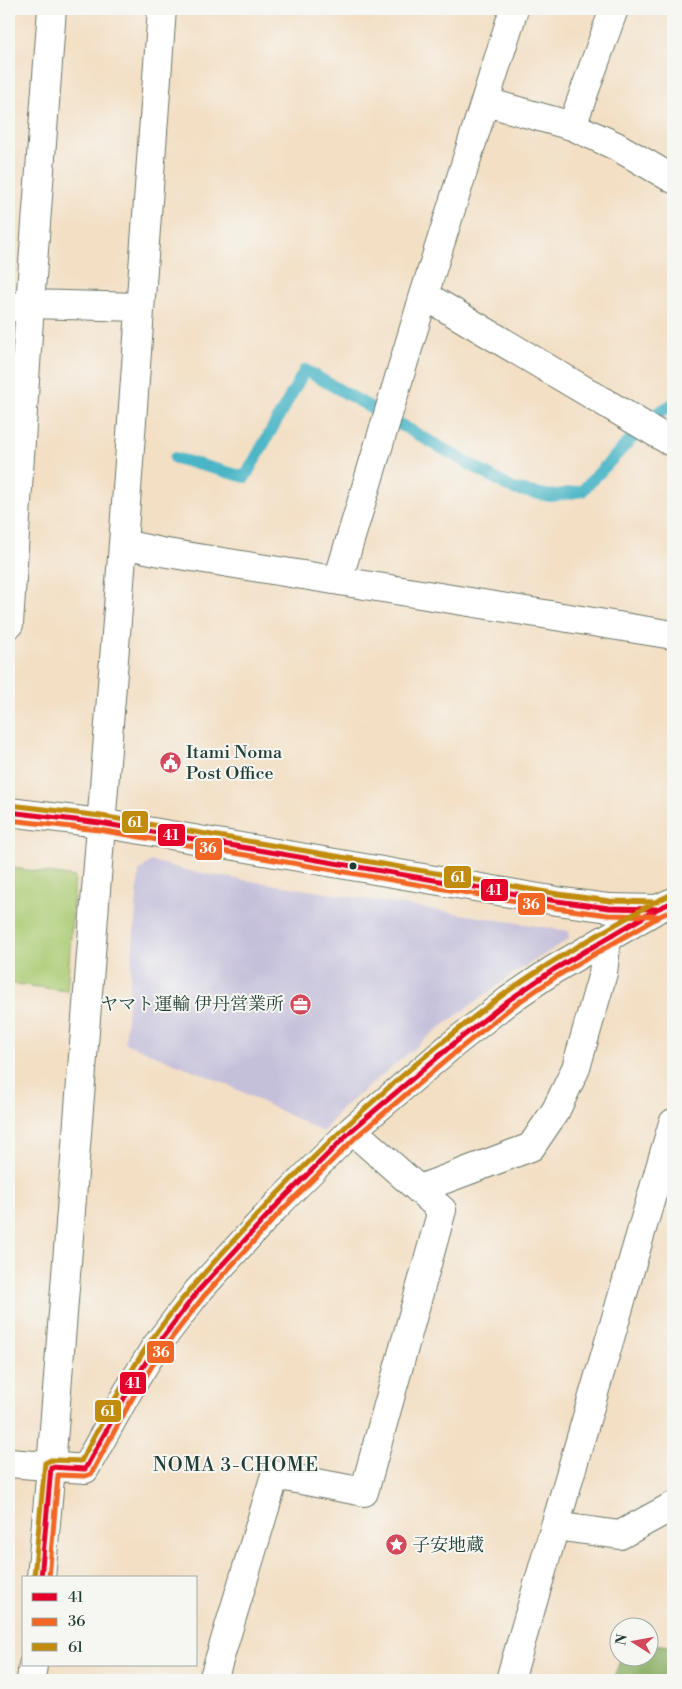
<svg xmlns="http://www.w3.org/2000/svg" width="682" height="1689" viewBox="0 0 682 1689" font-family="'Libre Bodoni','Noto Serif JP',serif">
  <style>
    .industrial { fill: #c5c0da }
    .green { fill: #accb73; stroke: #668454 }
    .forest { fill: #89af65; stroke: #54764c }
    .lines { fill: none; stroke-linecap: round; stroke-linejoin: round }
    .stream { stroke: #49b5c6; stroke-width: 12 }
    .minor-casing { stroke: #697666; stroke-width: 30 }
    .tertiary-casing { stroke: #697666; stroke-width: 30 }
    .minor { stroke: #fff; stroke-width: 28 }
    .tertiary { stroke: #fff; stroke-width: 28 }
    .bus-1-casing { stroke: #f6f6f2; stroke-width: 9 }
    .bus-2-casing { stroke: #f6f6f2; stroke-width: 9 }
    .bus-3-casing { stroke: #f6f6f2; stroke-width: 9 }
    .bus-1 { stroke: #e4002b; stroke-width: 5 }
    .bus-2 { stroke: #f26522; stroke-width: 5 }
    .bus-3 { stroke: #c18c0d; stroke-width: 5 }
    .bus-dot { fill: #1f3d34; stroke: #f6f6f2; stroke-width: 2 }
    .labels { text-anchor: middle; stroke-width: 4; stroke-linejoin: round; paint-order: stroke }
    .poi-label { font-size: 18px; fill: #1f3d34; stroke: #f6f6f2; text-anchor: start }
    .neighbourhood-label { font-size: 19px; letter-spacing: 1px; fill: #1f3d34; stroke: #f6f6f2 }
    .line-badge { stroke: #f6f6f2; stroke-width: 2 }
    .badge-label { font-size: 14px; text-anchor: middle; font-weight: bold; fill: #fff }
  </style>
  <rect width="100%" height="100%" fill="#f6f6f2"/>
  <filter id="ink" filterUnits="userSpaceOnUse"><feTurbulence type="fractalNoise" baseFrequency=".02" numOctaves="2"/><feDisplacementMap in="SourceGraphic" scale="10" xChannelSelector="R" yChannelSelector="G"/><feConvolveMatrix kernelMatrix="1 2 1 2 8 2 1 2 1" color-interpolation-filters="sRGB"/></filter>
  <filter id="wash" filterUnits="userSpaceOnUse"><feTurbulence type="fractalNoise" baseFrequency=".0096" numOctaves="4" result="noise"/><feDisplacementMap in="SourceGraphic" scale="20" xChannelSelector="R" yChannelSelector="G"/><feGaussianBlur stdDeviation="1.12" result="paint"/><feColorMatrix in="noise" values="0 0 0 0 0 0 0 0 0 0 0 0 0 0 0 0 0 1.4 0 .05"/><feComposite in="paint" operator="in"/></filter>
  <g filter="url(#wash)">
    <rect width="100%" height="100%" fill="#f3dfc4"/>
    <path class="industrial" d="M151 861 194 872 569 931V939L510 976 433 1033 341 1109 323 1132 224 1083 125 1043 139 871Z"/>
    <path class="green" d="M13 868 75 877 67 991 9 983V917Z"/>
    <path class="forest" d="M650 1644 673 1646V1680H613L621 1657 650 1656Z"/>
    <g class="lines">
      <path class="stream" d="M175 458 245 477 305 370 513 489 551 496 582 491 654 415 673 404"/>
    </g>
  </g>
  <g filter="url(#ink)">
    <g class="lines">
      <defs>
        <path id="minor" d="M486 102 572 126 616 146 673 179
          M572 126 614 9
          M424 295 673 443
          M9 308 30 304 139 307
          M123 544 161 552 673 635
          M338 580 424 295 514 9
          M9 624 30 304 52 9
          M9 812 100 823 557 901 609 908 657 909
          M419 1189 531 1147 556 1110 576 1068 603 973 607 939
          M9 1463 85 1469 127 1393 154 1349 198 1291 278 1204 352 1130 452 1045 509 1000 553 970 657 909 673 902
          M555 1526 620 1535 673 1506
          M41 1578 51 1467 123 544 162 9
          M31 1680 33 1665
          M213 1680 275 1475 364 1492 442 1210 352 1130"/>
        <path id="tertiary" d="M510 1680 673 1123"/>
      </defs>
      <use href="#minor" class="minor-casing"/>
      <use href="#tertiary" class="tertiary-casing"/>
      <use href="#minor" class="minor"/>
      <use href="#tertiary" class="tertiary"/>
      <defs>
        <path id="bus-1" d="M9 812 100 823 557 901 609 908 657 909
          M41 1578 51 1467 85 1469 127 1393 154 1349 198 1291 278 1204 352 1130 452 1045 509 1000 553 970 657 909 673 902"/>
        <path id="bus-2" d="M9 820 99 830 556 908 608 915 657 916
          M49 1578 58 1475 85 1476 91 1474 133 1397 160 1353 204 1296 283 1209 357 1136 457 1051 513 1006 557 976 660 916 673 910"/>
        <path id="bus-3" d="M10 805 101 816 558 894 610 901 657 902
          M34 1577 45 1463 51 1460 81 1461C102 1422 123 1382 148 1345 177 1302 212 1264 247 1226 325 1141 412 1063 504 994 551 960 603 932 653 903L670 895"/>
      </defs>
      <use href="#bus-1" class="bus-1-casing"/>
      <use href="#bus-2" class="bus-2-casing"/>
      <use href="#bus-3" class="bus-3-casing"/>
      <use href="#bus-1" class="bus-1"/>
      <use href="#bus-2" class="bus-2"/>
      <use href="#bus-3" class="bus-3"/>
    </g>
  </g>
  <defs>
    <symbol id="civic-disc" viewBox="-11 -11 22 22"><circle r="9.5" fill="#d1495b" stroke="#f6f6f2"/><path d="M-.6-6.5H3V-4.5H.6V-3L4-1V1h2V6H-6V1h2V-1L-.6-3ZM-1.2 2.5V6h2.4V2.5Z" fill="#fff"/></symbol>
    <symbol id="office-disc" viewBox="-11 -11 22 22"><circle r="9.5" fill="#d1495b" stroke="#f6f6f2"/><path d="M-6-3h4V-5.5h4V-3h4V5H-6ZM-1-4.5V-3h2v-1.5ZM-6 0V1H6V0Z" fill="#fff"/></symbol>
    <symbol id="sight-disc" viewBox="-11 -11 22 22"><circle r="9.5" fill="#d1495b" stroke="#f6f6f2"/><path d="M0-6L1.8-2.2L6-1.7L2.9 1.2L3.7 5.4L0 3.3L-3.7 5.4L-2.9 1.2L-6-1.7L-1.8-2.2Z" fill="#fff"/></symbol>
  </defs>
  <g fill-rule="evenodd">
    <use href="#civic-disc" x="158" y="750" width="25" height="25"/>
    <use href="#office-disc" x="288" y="992" width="25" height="25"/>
    <use href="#sight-disc" x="384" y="1532" width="25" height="25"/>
  </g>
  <circle class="bus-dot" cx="353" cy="866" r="4.5"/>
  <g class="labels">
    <g class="poi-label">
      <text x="186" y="758">Itami Noma<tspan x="186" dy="21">Post Office</tspan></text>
      <text x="284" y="1010" text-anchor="end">ヤマト運輸 伊丹営業所</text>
      <text x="412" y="1551">子安地蔵</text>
    </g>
    <g class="neighbourhood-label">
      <text x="236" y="1471">NOMA 3-CHOME</text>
    </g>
  </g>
  <g class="line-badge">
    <rect x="121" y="810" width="28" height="24" rx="5" fill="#c18c0d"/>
    <rect x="157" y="823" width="29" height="24" rx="5" fill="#e4002b"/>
    <rect x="194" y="837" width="29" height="24" rx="5" fill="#f26522"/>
    <rect x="443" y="865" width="29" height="24" rx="5" fill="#c18c0d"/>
    <rect x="480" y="878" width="29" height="24" rx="5" fill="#e4002b"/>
    <rect x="517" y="892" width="29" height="24" rx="5" fill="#f26522"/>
    <rect x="146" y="1340" width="29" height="24" rx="5" fill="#f26522"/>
    <rect x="119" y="1371" width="28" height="24" rx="5" fill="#e4002b"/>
    <rect x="94" y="1399" width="28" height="24" rx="5" fill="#c18c0d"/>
  </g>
  <g class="badge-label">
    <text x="135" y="827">61</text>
    <text x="171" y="840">41</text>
    <text x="208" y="853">36</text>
    <text x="458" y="882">61</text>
    <text x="494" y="895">41</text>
    <text x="531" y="909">36</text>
    <text x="161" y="1357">36</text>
    <text x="133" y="1388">41</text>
    <text x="108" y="1416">61</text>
  </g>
  <rect width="682" height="1689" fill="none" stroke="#f6f6f2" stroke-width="30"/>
  <rect x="22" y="1576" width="175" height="90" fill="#f6f6f2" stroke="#a0aca6"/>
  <rect x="32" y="1593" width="25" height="8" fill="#e4002b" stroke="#a0aca6"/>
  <text x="68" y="1602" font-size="15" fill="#1f3d34">41</text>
  <rect x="32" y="1618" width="25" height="8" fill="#f26522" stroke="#a0aca6"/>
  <text x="68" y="1626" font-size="15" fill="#1f3d34">36</text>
  <rect x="32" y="1643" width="25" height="8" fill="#c18c0d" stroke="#a0aca6"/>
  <text x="68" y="1652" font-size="15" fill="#1f3d34">61</text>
  <g transform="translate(634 1642) rotate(281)"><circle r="24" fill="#f6f6f2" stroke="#a0aca6"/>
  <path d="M0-4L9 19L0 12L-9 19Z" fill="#d1495b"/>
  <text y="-8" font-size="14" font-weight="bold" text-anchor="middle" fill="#1f3d34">N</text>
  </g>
</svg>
